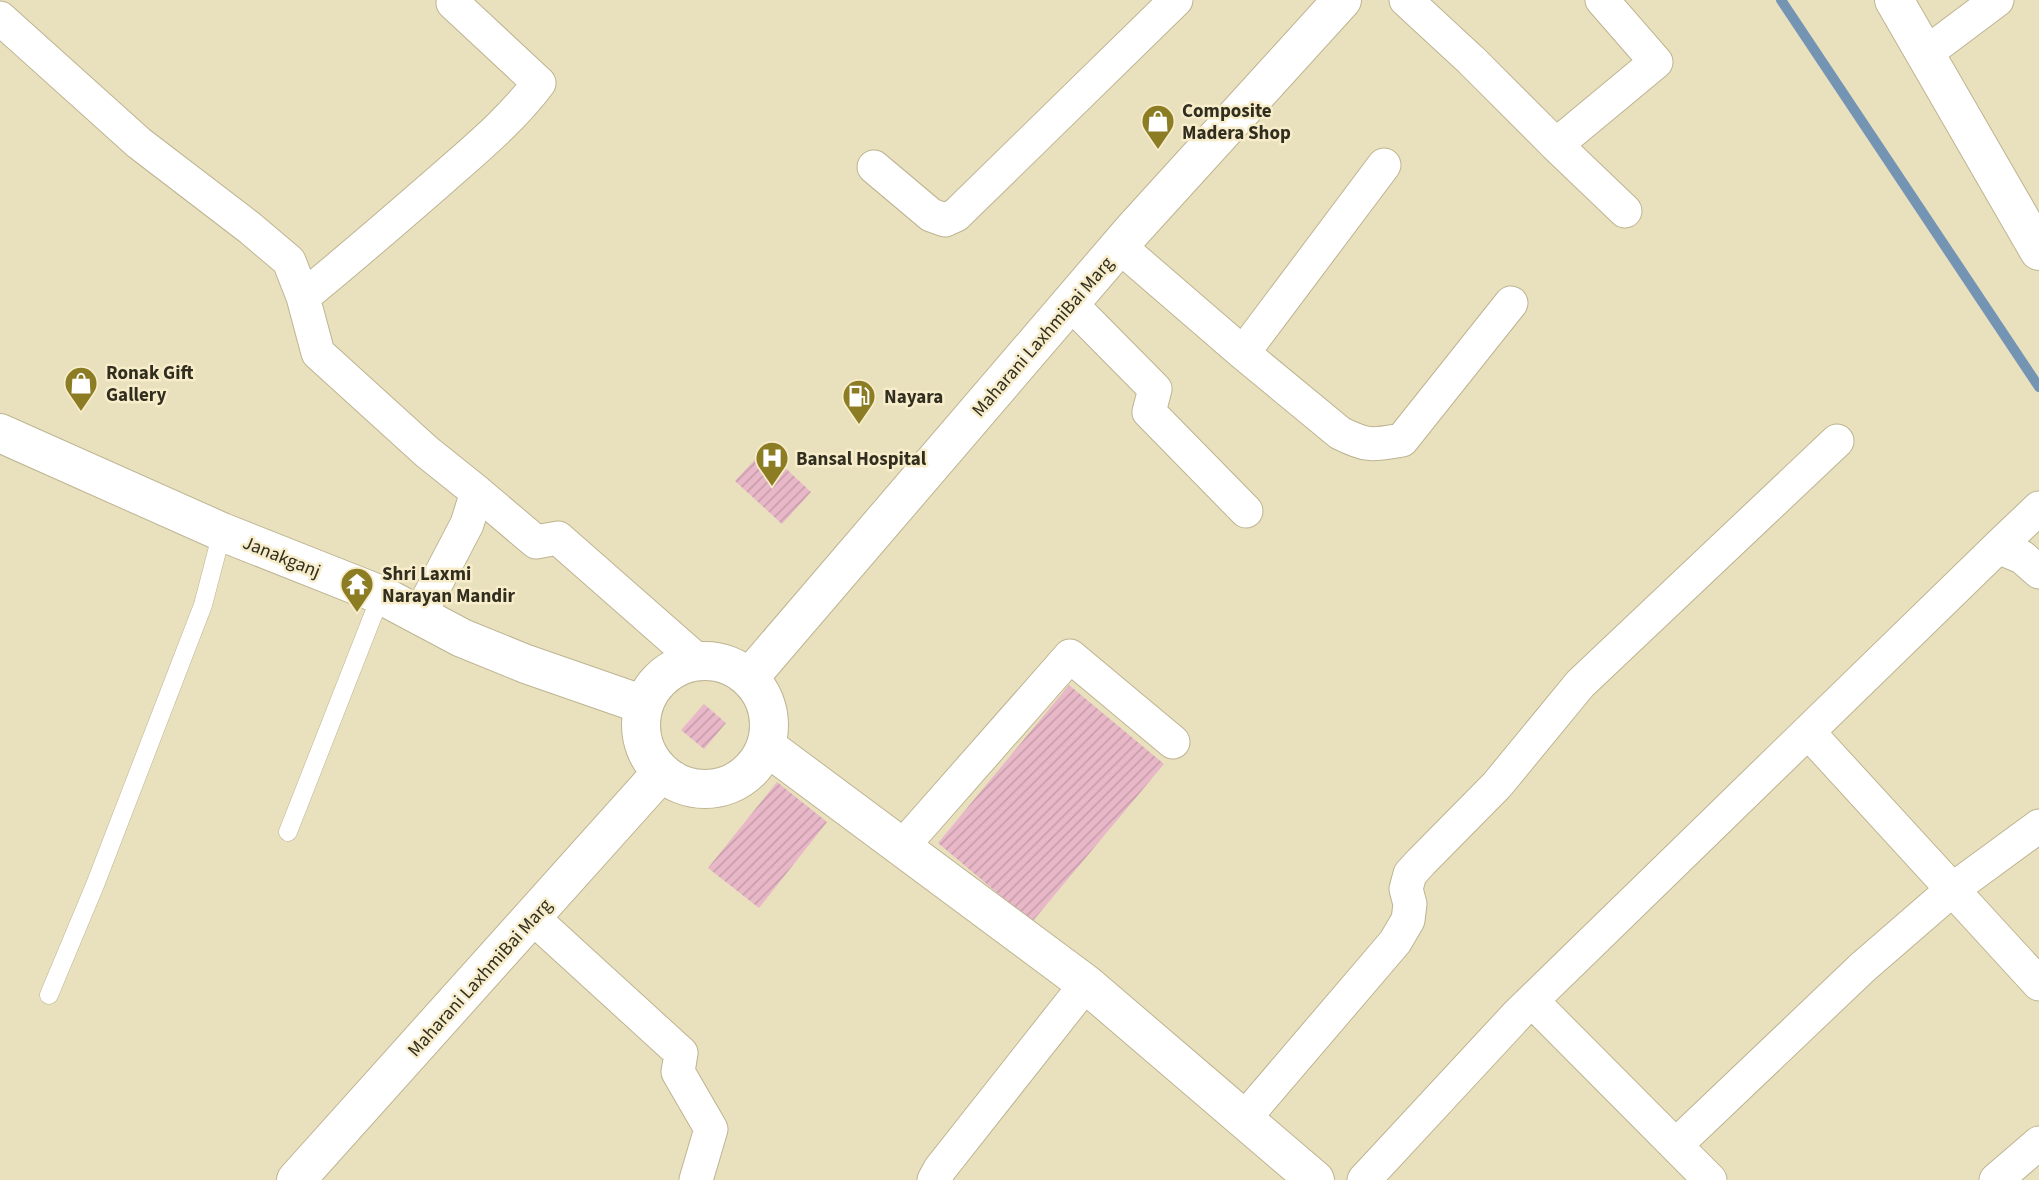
<svg xmlns="http://www.w3.org/2000/svg" width="2039" height="1180" viewBox="0 0 2039 1180" font-family="'Source Sans 3',sans-serif">
  <style>
    .lines { fill: none; stroke-linecap: round; stroke-linejoin: round }
    .stream { stroke: #7494b4; stroke-width: 10 }
    .building { fill: url(#building-hatch) }
    .lane-casing { stroke: #bdb492; stroke-width: 19 }
    .street-casing { stroke: #bdb492; stroke-width: 35 }
    .secondary-casing { stroke: #bdb492; stroke-width: 40 }
    .primary-casing { stroke: #bdb492; stroke-width: 40 }
    .lane { stroke: #fff; stroke-width: 18 }
    .street { stroke: #fff; stroke-width: 33 }
    .secondary { stroke: #fff; stroke-width: 38 }
    .primary { stroke: #fff; stroke-width: 38 }
    .labels { text-anchor: middle; stroke-width: 5; stroke-linejoin: round; paint-order: stroke }
    .poi-label { font-size: 19px; font-weight: bold; fill: #312e20; stroke: #f7edca; text-anchor: start }
    .street-label { font-size: 19px; fill: #312e20; stroke: #f7edca }
  </style>
  <defs>
    <pattern id="building-hatch" width="6" height="6" patternUnits="userSpaceOnUse" patternTransform="scale(1.75)"><rect width="6" height="6" fill="#e9b8c8"/><path d="M-1 1l2-2M0 6l6-6M5 7l2-2" fill="none" stroke="#c89eac"/></pattern>
  </defs>
  <rect width="100%" height="100%" fill="#e9e0bd"/>
  <g class="lines">
    <path class="stream" d="M1781 0 2039 387"/>
  </g>
  <path class="building" d="M765 449 811 492 782 524 735 481Z
    M1069 685 1164 764 1032 922 938 843Z
    M704 704 726 723 704 749 681 730Z
    M777 782 827 822 759 908 708 868Z"/>
  <g class="lines">
    <defs>
      <path id="lane" d="M288 832 381 595
        M49 995 95 885 203 605 222 532"/>
      <path id="street" d="M1406 0 1471 60 1556 145 1656 62 1602 0
        M0 18 139 143 250 228 289 261 303 297C350 259 397 218 443 178 477 148 512 119 539 83L453 3
        M1925 54 1997 0
        M1556 145 1625 211
        M874 167 931 215 945 220 956 215 1176 0
        M1119 246 1243 353 1340 433C1368 447 1372 445 1402 440L1511 303
        M303 297 318 353 427 452 477 492 467 524 419 616
        M1070 303 1155 389 1149 412 1246 511
        M1243 353 1384 165
        M477 492 536 542 558 538 698 661
        M1998 547 2039 508
        M1809 733 2039 984
        M902 847 1070 656 1173 742
        M532 917 681 1053 678 1072 711 1129 696 1180
        M1532 1001 1710 1180
        M1243 1120 1395 942 1408 920 1410 904 1406 889 1410 874 1421 862 1497 785 1580 684 1837 441
        M1676 1145 1863 967 1953 889 2039 826
        M934 1180 940 1169 1086 984
        M1364 1180 1518 1014 1998 547 2022 557 2039 572
        M1996 1180 2039 1143"/>
      <path id="secondary" d="M1894 0 2039 251
        M0 433 222 532 381 595 462 638 526 664 644 705"/>
      <path id="primary" d="M641 725a64 64 0 1 1 128 0a64 64 0 1 1-128 0Z
        M749 678 1132 231 1342 0
        M766 746 1086 984 1315 1180
        M296 1180 661 773"/>
    </defs>
    <use href="#lane" class="lane-casing"/>
    <use href="#street" class="street-casing"/>
    <use href="#secondary" class="secondary-casing"/>
    <use href="#primary" class="primary-casing"/>
    <use href="#lane" class="lane"/>
    <use href="#street" class="street"/>
    <use href="#secondary" class="secondary"/>
    <use href="#primary" class="primary"/>
  </g>
  <defs>
    <symbol id="shop-pin" viewBox="-11 -11 22 30"><path d="M0 17L-7.5 6A9.5 9.5 0 1 1 7.5 6Z" fill="#8c7d24" stroke="#f7edca"/><path d="M-5-2.5h2.3a2.7 3.5 0 0 1 5.4 0H5L5.5 6h-11ZM-1.5-2.5h3a1.5 2.3 0 0 0-3 0Z" fill="#fff"/></symbol>
    <symbol id="fuel-pin" viewBox="-11 -11 22 30"><path d="M0 17L-7.5 6A9.5 9.5 0 1 1 7.5 6Z" fill="#8c7d24" stroke="#f7edca"/><path d="M-5.5-6h7V0h2V4h1.3V-2.5L3-4.5l.8-.8L6-3V5H2.5V1h-1V6h-7ZM-4.2-4.7v3.2H.2V-4.7Z" fill="#fff"/></symbol>
    <symbol id="hospital-pin" viewBox="-11 -11 22 30"><path d="M0 17L-7.5 6A9.5 9.5 0 1 1 7.5 6Z" fill="#8c7d24" stroke="#f7edca"/><path d="M-5-5h3v3.5h4V-5h3V5h-3V1.5h-4V5h-3Z" fill="#fff"/></symbol>
    <symbol id="temple-pin" viewBox="-11 -11 22 30"><path d="M0 17L-7.5 6A9.5 9.5 0 1 1 7.5 6Z" fill="#8c7d24" stroke="#f7edca"/><path d="M0-6L5-2H3V0L6.5 2.5H4V6H1.5V3h-3V6H-4V2.5H-6.5L-3 0V-2H-5Z" fill="#fff"/></symbol>
  </defs>
  <g fill-rule="evenodd">
    <use href="#shop-pin" x="1139" y="102" width="38" height="52"/>
    <use href="#shop-pin" x="62" y="364" width="38" height="52"/>
    <use href="#fuel-pin" x="840" y="377" width="38" height="52"/>
    <use href="#hospital-pin" x="753" y="439" width="38" height="52"/>
    <use href="#temple-pin" x="338" y="565" width="38" height="52"/>
  </g>
  <g class="labels">
    <g class="poi-label">
      <text x="1182" y="117">Composite<tspan x="1182" dy="22">Madera Shop</tspan></text>
      <text x="106" y="379">Ronak Gift<tspan x="106" dy="22">Gallery</tspan></text>
      <text x="884" y="403">Nayara</text>
      <text x="796" y="465">Bansal Hospital</text>
      <text x="382" y="580">Shri Laxmi<tspan x="382" dy="22">Narayan Mandir</tspan></text>
    </g>
    <g class="street-label">
      <text transform="translate(1042 336) rotate(-49)" y="7">Maharani LaxhmiBai Marg</text>
      <text transform="translate(282 556) rotate(22)" y="7">Janakganj</text>
      <text transform="translate(479 977) rotate(-48)" y="7">Maharani LaxhmiBai Marg</text>
    </g>
  </g>
</svg>
